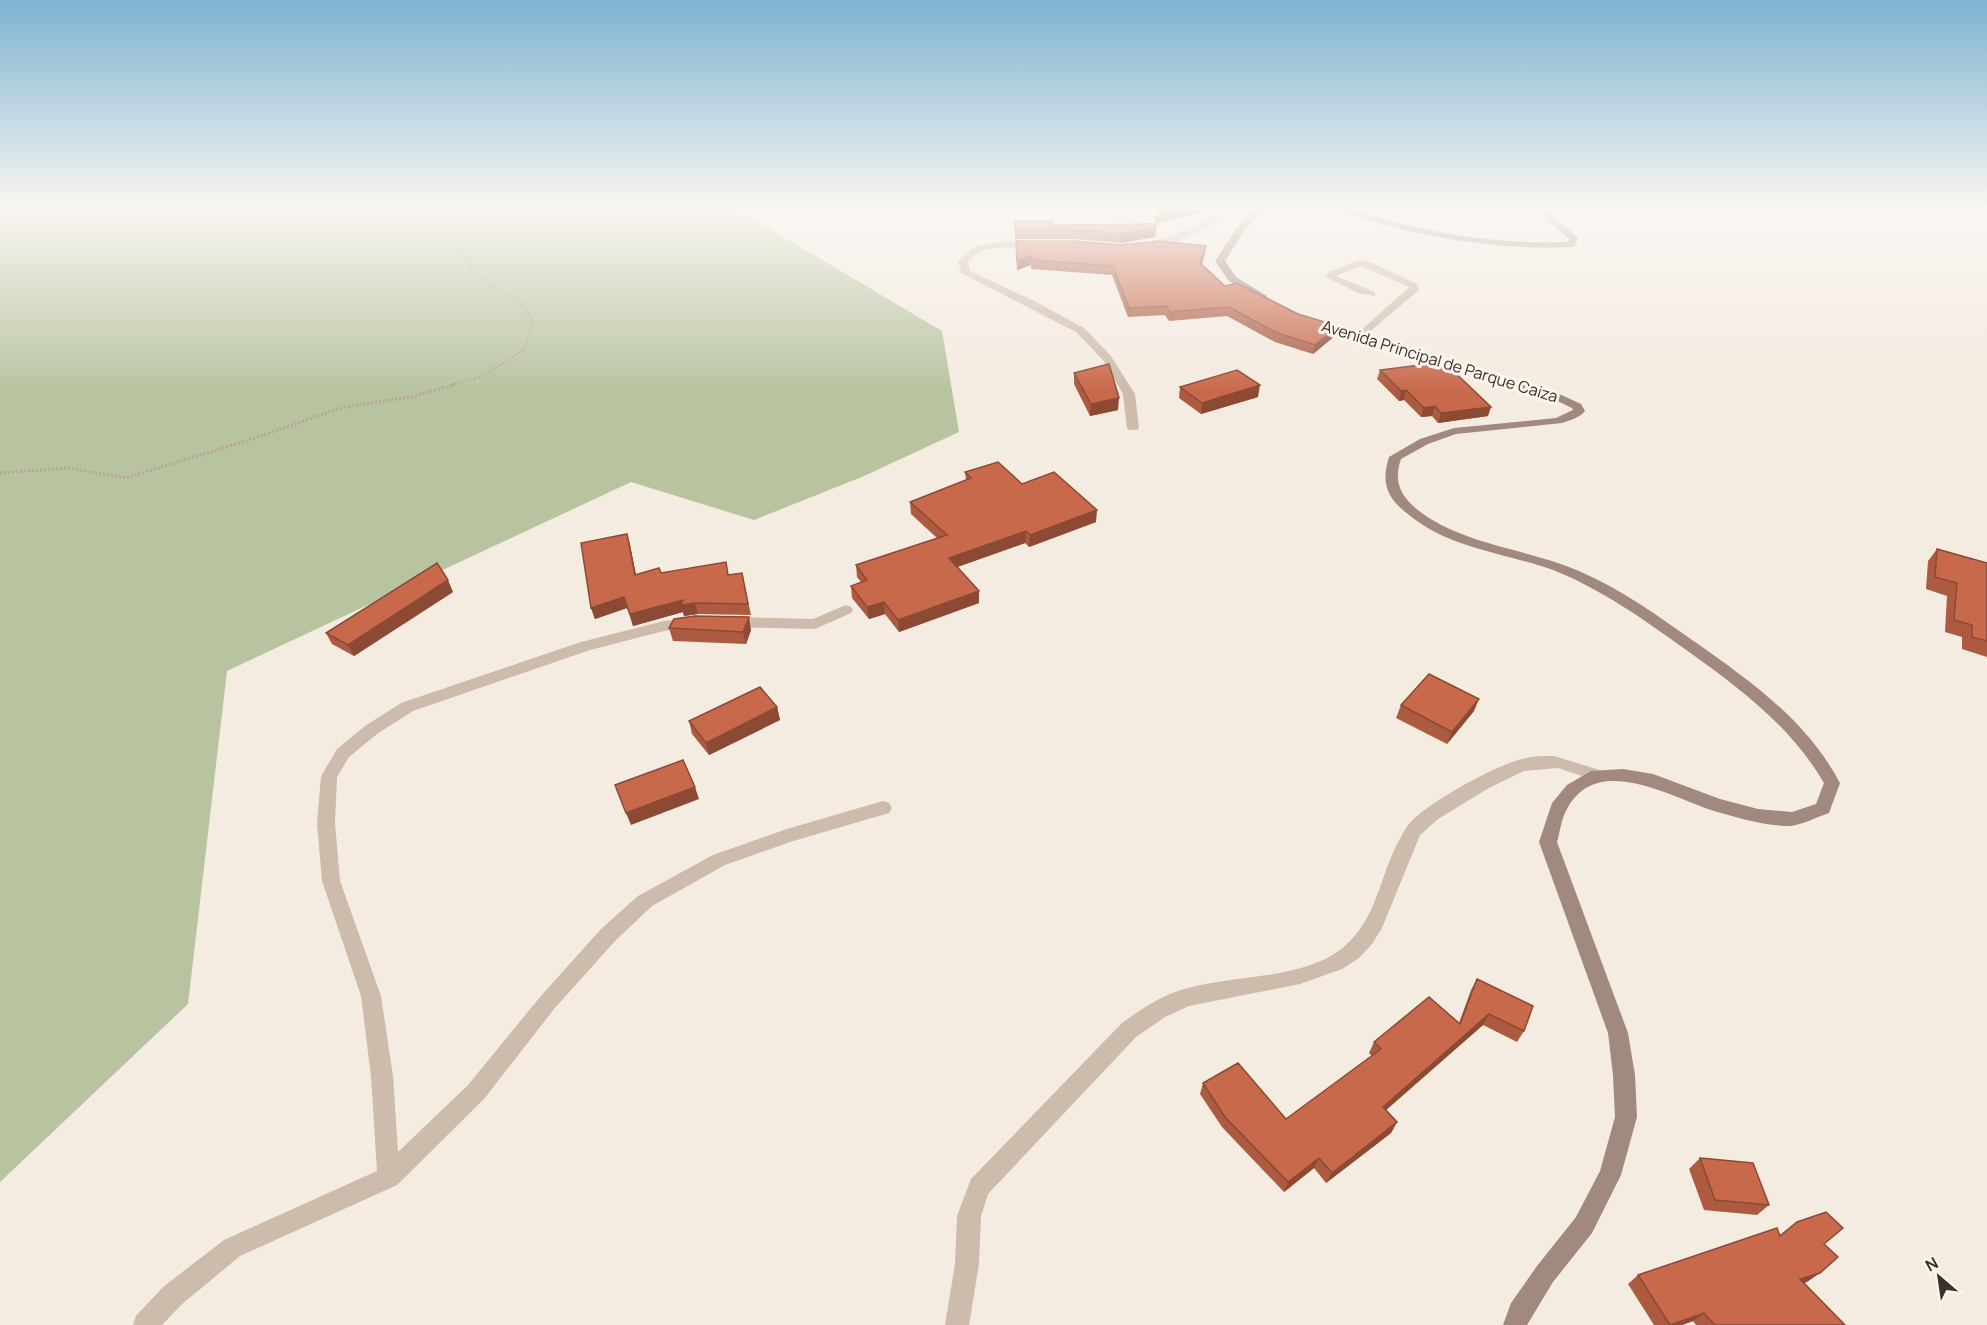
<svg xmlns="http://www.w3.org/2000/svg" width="1987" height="1325" viewBox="0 0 1987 1325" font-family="Manrope,sans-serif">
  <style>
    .green { fill: #b8c4a0 }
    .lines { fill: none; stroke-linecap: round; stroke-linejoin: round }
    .path-far1 { stroke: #b9a596; stroke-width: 2; stroke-dasharray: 2 2; stroke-linecap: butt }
    .path { stroke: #b9a596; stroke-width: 3; stroke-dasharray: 2 2; stroke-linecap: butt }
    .lane { fill: #cdbbac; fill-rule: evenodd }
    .street { fill: #cdbbac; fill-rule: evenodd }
    .secondary { fill: #a18a7d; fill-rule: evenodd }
    .wall { fill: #ac5a40 }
    .shaded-wall { fill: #8c4a34 }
    .building { fill: #c8694b; stroke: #8c4a34; stroke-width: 1.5 }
    .labels { text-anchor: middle; stroke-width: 6; stroke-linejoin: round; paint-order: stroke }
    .street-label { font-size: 16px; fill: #3b302b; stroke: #fbf5ee }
  </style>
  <rect width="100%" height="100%" fill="#f4ebe1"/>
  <path class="green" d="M0 207H733L942 331 959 432 864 476 754 520 631 482 227 671 188 1004 0 1182Z"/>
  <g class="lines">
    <path class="path-far1" d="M451 385 481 377 525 349 533 320 518 300 484 281 464 258 462 233 490 214 512 207"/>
    <path class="path" d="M0 473 68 468 126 478 249 440 344 407 411 397 457 384"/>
    <path class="lane" d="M1360 260 1372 263 1417 284 1419 290 1360 340 1356 339V335L1409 287 1361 266 1336 276 1375 292V296L1358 293 1326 277 1328 272Z"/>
    <path class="street" d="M1230 207H1240C1226 219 1161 256 1145 245L1193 228Z
      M1421 207H1500L1496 210C1475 213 1440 219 1421 207Z
      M1008 241H1035L1039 244C1028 251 998 245 983 250 977 252 972 258 968 262L970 271 1036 302 1084 328 1111 356 1135 394 1139 428 1137 430H1129L1127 428 1123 394 1103 360 1076 332 961 273 958 261 975 246Z
      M846 605 851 607 853 610 851 613 815 629 730 627 723 622 730 617 813 619Z
      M692 617 699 622 697 625 664 631 590 650 413 711 377 734 349 757 337 777 335 823 340 881 381 996 393 1076 398 1152 468 1085 540 997 601 929 638 896 713 855 787 829 883 801 889 803 892 808 889 813 790 842 725 865 652 906 615 941 554 1009 484 1099 397 1185 240 1256 181 1305 162 1325H133L136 1316 163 1287 224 1240 377 1171 371 1076 361 996 322 881 317 823 321 777 323 773 337 749 365 726 401 703 581 642 664 621Z
      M1554 756 1603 771 1605 775 1603 779 1597 781 1558 768 1524 771 1489 788 1438 819 1420 835 1382 928 1372 944 1359 958 1342 969 1300 984 1189 1006 1165 1017 1136 1037 988 1194 981 1216 979 1264 969 1325H945L955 1264 957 1216 971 1179 1122 1023C1140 1010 1159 997 1181 990 1230 974 1307 981 1346 945 1376 918 1380 878 1397 844 1401 838 1404 830 1409 824 1425 804 1496 765 1522 759 1532 756 1543 756 1554 756Z"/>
    <path class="secondary" d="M1259 207H1268L1245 229 1225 261 1236 277 1267 296V300L1264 301 1229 281 1215 261 1239 225Z
      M1322 207C1350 205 1380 219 1407 225 1461 238 1514 244 1568 242L1569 239 1548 220 1541 207H1549L1554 217 1578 238 1575 246 1572 247C1498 250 1427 238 1357 217 1346 214 1331 213 1322 207Z
      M1314 322H1322L1557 393 1581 404 1585 411C1579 418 1571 420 1562 423L1456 434 1428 444 1401 459C1391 487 1406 503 1429 518 1474 546 1530 550 1579 571 1621 589 1658 616 1695 642 1752 682 1807 721 1840 783L1829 813C1817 817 1802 825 1790 826 1765 826 1738 818 1714 811 1671 797 1595 751 1566 811 1561 820 1560 832 1557 842L1628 1033 1635 1075 1637 1117 1621 1175 1592 1233 1553 1282 1527 1325H1503L1511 1303 1537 1266 1576 1217 1600 1171 1615 1117 1613 1075 1608 1033 1539 842 1552 803 1567 785 1591 771 1623 769 1653 774 1720 799 1758 809 1792 812 1816 804 1824 783C1790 725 1739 688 1685 649 1643 619 1601 589 1553 570 1508 554 1456 549 1417 521 1391 502 1379 489 1389 457L1420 439 1454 428 1556 418 1573 410 1572 408 1549 397 1314 326Z"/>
  </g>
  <path class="wall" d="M1015 221 1053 225 1156 228 1155 237 1121 243 1074 239H1015Z
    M1016 241 1121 245 1206 246 1205 254 1202 264 1225 286 1336 335 1313 354 1275 342 1227 316 1169 321 1165 315 1128 317 1112 275 1031 269V265L1017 270Z
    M1380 370 1488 416 1438 423 1432 416 1421 417 1404 400 1399 401 1377 379Z
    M1074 373 1118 410 1090 416 1074 384Z
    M1180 387 1258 397 1201 414 1179 398Z
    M965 472 1022 484 1096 522 1029 547 1025 543 957 567 979 603 899 632 885 614 869 619 852 598 851 586 861 582 857 577 856 565 937 538 911 514 910 502 966 480Z
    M627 534 630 545 636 575 661 573 729 575 742 573 751 615 698 614 684 616 683 612 633 626 627 608 595 619 591 608Z
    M1937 549 1987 563V657L1962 649V637L1945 632 1947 596 1926 589 1928 561Z
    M453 592 354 656 332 644 326 633Z
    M669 628 751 630 746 644 673 641Z
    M1401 705 1474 711 1447 744 1396 718Z
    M777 707 780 720 709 755 692 734 689 721Z
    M1477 979 1524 1031 1517 1042 1483 1025 1386 1110 1397 1122 1391 1133 1326 1183 1314 1168 1284 1192 1222 1127 1200 1094 1203 1083 1286 1119 1372 1056 1369 1053 1374 1042 1459 1023 1471 990Z
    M1700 1158 1769 1205 1757 1215 1704 1210 1689 1169Z
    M1797 1222 1824 1244 1820 1273 1804 1283 1845 1325H1696L1693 1321 1682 1325H1654L1628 1284 1638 1275 1780 1235Z"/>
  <path class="shaded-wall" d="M1201 207H1222L1155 224V218Z
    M1156 228 1155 237 1121 243 1122 234Z
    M1206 246 1205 254 1199 272 1200 263Z
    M1031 256V265L1017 270V261Z
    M1338 326 1336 335 1313 354 1315 345Z
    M1260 385 1258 397 1201 414 1202 403Z
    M1406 390 1404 400 1399 401 1401 391Z
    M1119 398 1118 410 1090 416 1091 404Z
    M1435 406 1432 416 1421 417 1424 408Z
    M1491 407 1488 416 1438 423 1441 413Z
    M1097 510 1096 522 1029 547 1030 535Z
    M1026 531 1025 543 949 570V558Z
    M627 534 630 545 638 586 635 575Z
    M448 580 453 592 354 656 348 645Z
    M979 591V603L899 632 898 620Z
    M624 597 627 608 595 619 591 608Z
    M683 600 695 603 698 614 684 616 683 612 633 626 630 614Z
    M884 602 885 614 869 619 867 607Z
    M749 617 751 630 746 644 743 632Z
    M1479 699 1474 711 1447 744 1452 732Z
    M777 707 780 720 709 755 706 743Z
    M695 787 699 799 631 825 626 813Z
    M1489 1014 1483 1025 1377 1118 1383 1107Z
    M1397 1122 1391 1133 1326 1183 1332 1173Z
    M1319 1158 1314 1168 1284 1192 1288 1182Z
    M1820 1273 1807 1282 1788 1288 1800 1279Z
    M1704 1313 1693 1321 1682 1325H1669Z"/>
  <path class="building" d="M1163 207H1201L1155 218Z
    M1015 221H1053V225L1156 224V228L1122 234 1075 230H1015Z
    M1016 241H1074L1121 245 1159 241 1206 246 1200 263 1225 286 1237 283 1298 314 1338 326 1315 345 1277 333 1229 307 1170 312 1166 306 1129 308 1113 266 1032 260 1031 256 1017 261Z
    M1444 362 1491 407 1441 413 1435 406 1424 408 1406 390 1401 391 1380 370Z
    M1109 364 1119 398 1091 404 1074 373Z
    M1237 370 1260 385 1202 403 1180 387Z
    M998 462 1022 484 1054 472 1097 510 1030 535 1026 531 949 558 979 591 898 620 884 602 867 607 851 586 867 580 856 565 947 535 910 502 971 478 965 472Z
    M627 534 635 575 659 568 661 573 726 562 728 575 742 573 748 604 695 603 681 605 683 600 630 614 624 597 591 608 581 543Z
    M1937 549 1987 563V641L1972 637V625L1954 620 1957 583 1935 577Z
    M437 563 448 580 348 645 326 633Z
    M695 616 749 617 743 632 669 628 674 619Z
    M1429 674 1479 699 1452 732 1401 705Z
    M760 687 777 707 706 743 689 721Z
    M683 760 695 787 626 813 615 785Z
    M1477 979 1533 1006 1524 1031 1489 1014 1383 1107 1397 1122 1332 1173 1319 1158 1288 1182 1225 1117 1203 1083 1238 1063 1286 1119 1381 1049 1374 1042 1429 997 1460 1024Z
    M1700 1158 1753 1163 1769 1205 1715 1200Z
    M1826 1212 1843 1228 1824 1244 1838 1257 1820 1273 1800 1279 1845 1325H1715L1704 1313 1670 1325 1638 1275 1777 1228 1780 1236 1797 1222Z"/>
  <linearGradient id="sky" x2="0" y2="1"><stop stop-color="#7eb2d2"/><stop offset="0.53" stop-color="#faf6f2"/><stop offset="1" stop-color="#faf6f2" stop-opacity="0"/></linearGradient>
  <rect width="1987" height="392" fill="url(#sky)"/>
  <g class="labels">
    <g class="street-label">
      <text transform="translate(1440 361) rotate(17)" y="6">Avenida Principal de Parque Caiza</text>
    </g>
  </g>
  <g transform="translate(1939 1277) rotate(331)" stroke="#fbf5ee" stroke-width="4.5" paint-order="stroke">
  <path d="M0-4.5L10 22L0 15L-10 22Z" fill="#3b302b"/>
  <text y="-9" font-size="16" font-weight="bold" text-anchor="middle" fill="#3b302b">N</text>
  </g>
</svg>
